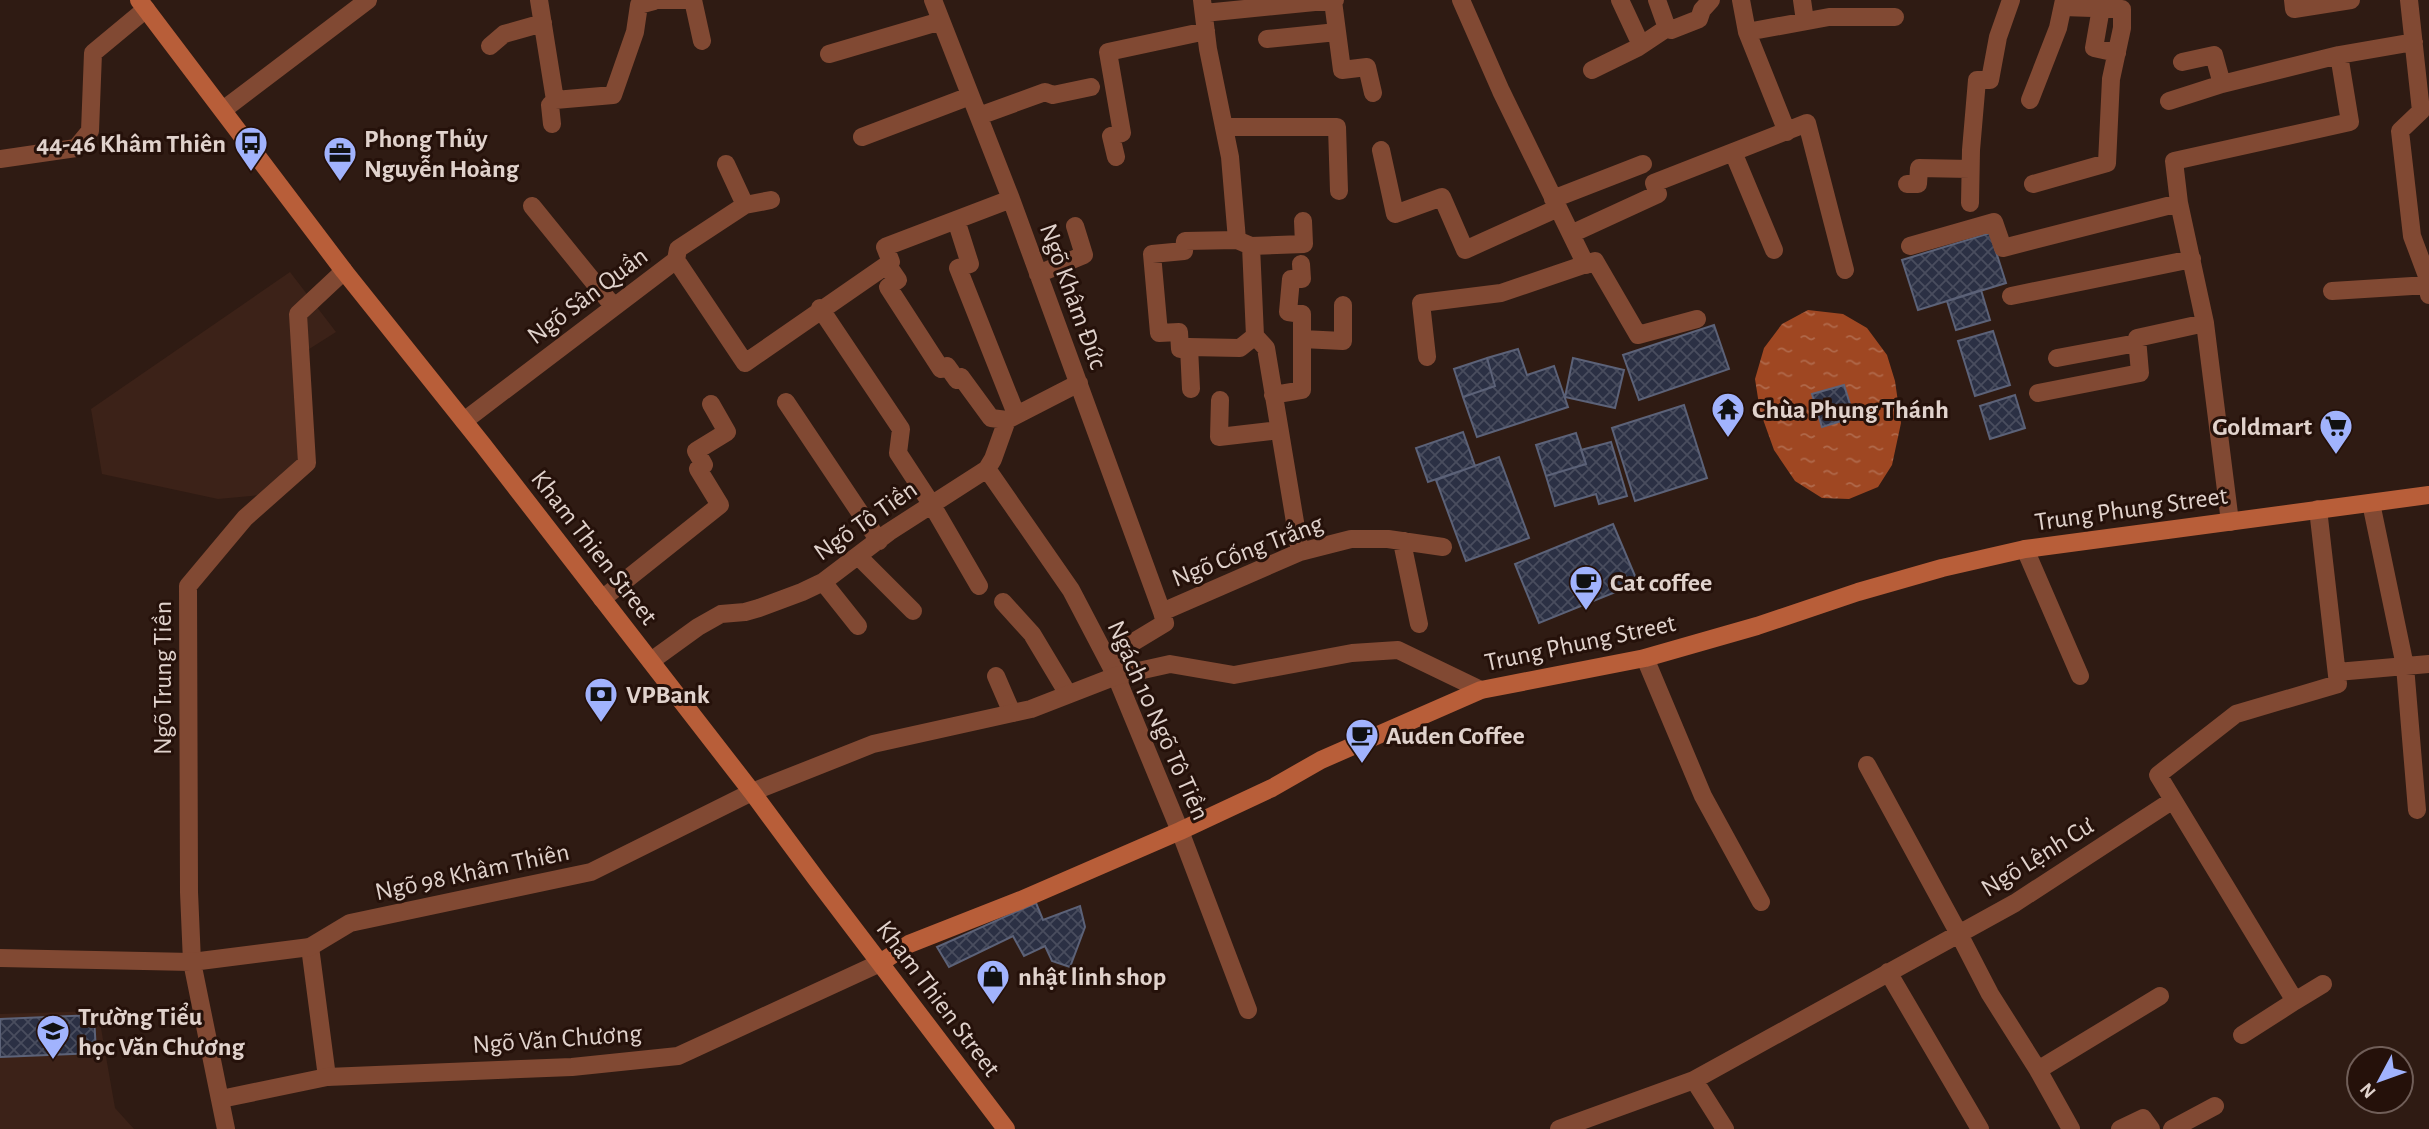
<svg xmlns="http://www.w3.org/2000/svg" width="2429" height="1129" viewBox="0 0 2429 1129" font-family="'Alegreya Sans',sans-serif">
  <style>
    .built { fill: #3c2218 }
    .water { fill: url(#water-ripples); fill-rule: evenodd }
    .building { fill: url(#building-cross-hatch); stroke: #5c6278; stroke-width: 2 }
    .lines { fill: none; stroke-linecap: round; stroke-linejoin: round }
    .lane { stroke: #814933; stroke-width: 18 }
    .street { stroke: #814933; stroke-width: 18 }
    .secondary { stroke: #b85e39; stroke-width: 18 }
    .labels { text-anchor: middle; stroke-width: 6; stroke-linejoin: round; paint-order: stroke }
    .poi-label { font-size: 26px; font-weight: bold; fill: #e0d2cc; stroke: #25110a; text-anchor: start }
    .street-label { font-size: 26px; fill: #e0d2cc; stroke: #25110a }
  </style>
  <defs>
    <pattern id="water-ripples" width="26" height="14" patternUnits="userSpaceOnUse" patternTransform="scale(1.75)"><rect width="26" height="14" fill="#9f4722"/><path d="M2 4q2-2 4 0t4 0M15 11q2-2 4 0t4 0" fill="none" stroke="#b0694b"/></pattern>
    <pattern id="building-cross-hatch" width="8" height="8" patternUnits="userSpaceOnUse" patternTransform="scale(1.75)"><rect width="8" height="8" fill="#2b3044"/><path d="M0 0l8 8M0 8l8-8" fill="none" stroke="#494d5e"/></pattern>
  </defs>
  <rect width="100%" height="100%" fill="#2f1b13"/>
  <path class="built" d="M290 272 336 332 306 351 302 462 260 495 218 499 102 474 91 409Z
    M98 1011 115 1108 134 1129H0V1014Z"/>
  <path class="water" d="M1808 310 1843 314 1867 328 1887 355 1895 381 1901 423 1892 465 1878 487 1849 499 1822 498 1795 481 1774 450 1760 411 1755 379 1764 348 1782 324ZM1844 385 1854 417 1813 394Z"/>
  <path class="building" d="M1990 233 2006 283 1918 310 1902 260Z
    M1981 290 1990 320 1956 330 1947 301Z
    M1714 325 1729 369 1639 400 1623 355Z
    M1993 331 2010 385 1975 396 1958 341Z
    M1518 349 1527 375 1554 366 1568 407 1477 437 1463 397 1495 386 1487 358Z
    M1487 358 1495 386 1463 397 1454 369Z
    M1573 358 1624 370 1615 408 1565 397Z
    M1844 385 1854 417 1822 427 1812 394Z
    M2015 395 2025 428 1990 439 1980 406Z
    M1684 405 1707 478 1635 501 1612 428Z
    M1463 432 1475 466 1428 482 1416 448Z
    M1576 433 1586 464 1546 476 1536 445Z
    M1611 442 1627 496 1599 504 1596 494 1555 506 1546 476 1586 464 1581 450Z
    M1499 457 1529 538 1466 561 1436 480Z
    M1613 524 1638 583 1539 623 1515 564Z
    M1036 903 1043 920 1080 906 1085 927 1070 967 1052 961 1045 946 1024 956 1013 936 949 967 937 947Z
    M94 1015 96 1053 0 1057V1019Z"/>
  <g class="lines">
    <path class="lane" d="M539 0 555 100 613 95 635 32 639 5 654 1
      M654 0H684
      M693 0 702 41
      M933 0 1011 199 1162 612
      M1202 0 1208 49 1230 157 1237 240 1251 246 1255 336 1266 348 1300 552
      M1461 0 1501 91 1586 265
      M1620 0 1641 45
      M1741 0 1747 32 1787 132
      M1802 0 1805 21
      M2293 0 2294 9 2351 0
      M2409 0 2421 111 2400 131 2412 236 2427 276 2429 295
      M1333 1 1342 70 1367 67 1373 93
      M2101 8 2094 48 2117 53
      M1204 13 1335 0
      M1667 28 1671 30 1699 19 1702 10 1711 0
      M1747 32 1829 17H1895
      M1267 39 1337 32
      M490 46 504 34 543 23
      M829 54 941 21
      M2182 62 2214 55 2222 84 2339 55
      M1592 70 1637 48 1667 28 1657 0
      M2030 100 2058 28 2064 0
      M2169 101 2222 84
      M223 110 368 0
      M979 116 1045 92 1053 95 1091 87
      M552 124 550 105 555 100
      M1224 127H1337L1339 191
      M862 137 970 96
      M1381 150 1395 214 1442 197 1465 250 1558 208
      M1733 152 1774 250
      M1116 157 1111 136 1122 133 1108 52 1206 31
      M0 159 76 148 90 131 93 53 146 9
      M726 164 745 205
      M1907 184H1918L1919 168 1970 169
      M2033 184 2107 163 2111 79 2122 28V9L2063 7
      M1553 199 1643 164
      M1970 203 1971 150 1977 80H1990L1998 37 2011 0
      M532 206 614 307
      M956 220 970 264 958 268 1016 414
      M1571 234 1658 194 1654 183 1807 123 1845 270
      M1251 246 1304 244 1303 221
      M1910 246 1994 222 2003 248 2179 203
      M676 260 678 249 745 205 771 200
      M887 264 898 280 888 287 941 369 947 366 957 380 961 377 991 418 1007 420
      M1038 274 1084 255 1075 226
      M2332 291 2428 285
      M2011 296 2192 259
      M820 308 901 429 898 453 932 505 979 586
      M1302 339 1343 341V305
      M1189 349H1180L1179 332 1159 333 1152 254 1184 251 1185 241 1237 240
      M1427 357 1421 303 1501 293 1595 261 1638 335 1697 319
      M2057 358 2137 343
      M1191 389 1189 347 1240 348 1255 336
      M2038 393 2140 373 2137 338 2205 323
      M1273 395 1302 390V314L1288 312 1291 279H1302L1301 264
      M1220 400 1219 437 1279 430
      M786 402 879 541
      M464 421 676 260 745 363 891 262 885 247 1011 199
      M987 469 1071 590 1116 676 1180 831 1248 1010
      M2371 503 2405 666 2417 810
      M2230 522 2205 323 2179 203 2174 161 2350 122 2339 55 2414 42
      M1404 541 1403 547 1419 624
      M2025 549 2080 676
      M858 556 913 611
      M823 582 858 626
      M602 599 720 505 698 469 704 465 696 451 727 432 711 404
      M1003 602 1032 634 1068 694
      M1645 658 1703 796 1761 902
      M651 661 698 627 721 614 745 612 759 608 802 592 823 582 889 532 987 469 993 459 1007 420 1079 383
      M2337 672 2429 664
      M996 676 1012 713
      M1116 676 1117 652 1165 623 1162 612 1300 552 1351 539H1388L1443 547
      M1867 765 1959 934 1990 994 2038 1070 2071 1129
      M310 947 327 1077
      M192 962 189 892 188 586 245 518 307 463 298 314 344 271
      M1888 972 1980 1129
      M2295 1001 2323 984
      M2242 1035 2295 1001 2158 775 2236 714 2338 684 2318 509
      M2038 1070 2160 996
      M1694 1080 1725 1129
      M1559 1129 1694 1080 2015 903 2173 800
      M2120 1129 2143 1118 2151 1129
      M2172 1129 2215 1106"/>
    <path class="street" d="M0 958 192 962 310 947 350 923 591 872 752 792 873 744 1031 709 1116 676 1170 664 1234 675 1352 653 1398 650 1481 690
      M192 962 226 1129
      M221 1099 327 1077 572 1067 678 1056 880 963"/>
    <path class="secondary" d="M139 0 344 271 483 445 752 792 817 880 1006 1129
      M880 963 909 944 1021 900 1180 831 1272 788 1321 760 1481 690 1645 658 1757 626 1858 592 1942 568 2025 549 2429 495"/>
  </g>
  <defs>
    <symbol id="bus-pin" viewBox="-11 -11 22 30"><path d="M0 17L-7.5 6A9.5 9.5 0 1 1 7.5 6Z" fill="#a1b3fd" stroke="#25110a"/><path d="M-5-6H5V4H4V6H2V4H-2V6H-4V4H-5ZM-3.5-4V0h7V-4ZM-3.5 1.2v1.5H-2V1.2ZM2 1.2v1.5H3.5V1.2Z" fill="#111"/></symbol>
    <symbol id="office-pin" viewBox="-11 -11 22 30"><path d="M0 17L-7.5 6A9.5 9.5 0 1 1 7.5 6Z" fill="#a1b3fd" stroke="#25110a"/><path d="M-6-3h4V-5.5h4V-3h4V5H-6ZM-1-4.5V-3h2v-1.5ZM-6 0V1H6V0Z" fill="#111"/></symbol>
    <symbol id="temple-pin" viewBox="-11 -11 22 30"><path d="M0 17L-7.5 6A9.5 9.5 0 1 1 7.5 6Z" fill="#a1b3fd" stroke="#25110a"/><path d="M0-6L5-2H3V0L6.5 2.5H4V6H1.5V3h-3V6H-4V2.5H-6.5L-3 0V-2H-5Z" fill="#111"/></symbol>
    <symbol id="supermarket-pin" viewBox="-11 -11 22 30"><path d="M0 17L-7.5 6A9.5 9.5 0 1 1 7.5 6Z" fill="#a1b3fd" stroke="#25110a"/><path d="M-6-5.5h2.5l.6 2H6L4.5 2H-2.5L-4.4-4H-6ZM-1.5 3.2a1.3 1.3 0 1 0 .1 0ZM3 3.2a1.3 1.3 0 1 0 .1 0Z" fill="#111"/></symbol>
    <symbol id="cafe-pin" viewBox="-11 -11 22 30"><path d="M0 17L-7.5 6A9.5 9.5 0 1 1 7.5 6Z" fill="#a1b3fd" stroke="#25110a"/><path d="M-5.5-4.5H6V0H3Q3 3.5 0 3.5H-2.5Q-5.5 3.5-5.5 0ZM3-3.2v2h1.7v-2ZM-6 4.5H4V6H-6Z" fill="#111"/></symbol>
    <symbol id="bank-pin" viewBox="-11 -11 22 30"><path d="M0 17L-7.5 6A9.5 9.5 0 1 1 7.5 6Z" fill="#a1b3fd" stroke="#25110a"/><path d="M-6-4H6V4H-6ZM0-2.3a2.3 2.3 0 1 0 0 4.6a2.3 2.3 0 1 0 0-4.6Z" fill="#111"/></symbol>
    <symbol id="shop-pin" viewBox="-11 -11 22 30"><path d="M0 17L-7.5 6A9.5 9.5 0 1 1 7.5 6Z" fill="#a1b3fd" stroke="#25110a"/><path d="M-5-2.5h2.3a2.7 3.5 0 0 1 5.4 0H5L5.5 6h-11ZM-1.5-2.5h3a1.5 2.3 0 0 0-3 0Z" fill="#111"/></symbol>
    <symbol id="school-pin" viewBox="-11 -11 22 30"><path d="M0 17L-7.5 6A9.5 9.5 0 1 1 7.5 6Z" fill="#a1b3fd" stroke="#25110a"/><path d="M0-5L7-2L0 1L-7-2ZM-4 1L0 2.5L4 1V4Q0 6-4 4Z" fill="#111"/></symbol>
  </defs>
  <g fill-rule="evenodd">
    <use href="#bus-pin" x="232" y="124" width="38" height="52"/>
    <use href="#office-pin" x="321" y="134" width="38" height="52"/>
    <use href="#temple-pin" x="1709" y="390" width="38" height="52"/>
    <use href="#supermarket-pin" x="2317" y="407" width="38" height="52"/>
    <use href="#cafe-pin" x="1567" y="563" width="38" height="52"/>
    <use href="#bank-pin" x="582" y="675" width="38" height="52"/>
    <use href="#cafe-pin" x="1343" y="716" width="38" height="52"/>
    <use href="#shop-pin" x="974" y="957" width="38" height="52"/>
    <use href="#school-pin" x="34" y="1012" width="38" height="52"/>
  </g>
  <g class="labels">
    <g class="poi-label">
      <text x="364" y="147">Phong Thủy<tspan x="364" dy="30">Nguyễn Hoàng</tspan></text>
      <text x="226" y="152" text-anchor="end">44-46 Khâm Thiên</text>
      <text x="1752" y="418">Chùa Phụng Thánh</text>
      <text x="2312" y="435" text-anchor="end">Goldmart</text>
      <text x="1610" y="591">Cat coffee</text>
      <text x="626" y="703">VPBank</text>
      <text x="1386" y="744">Auden Coffee</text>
      <text x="1018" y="985">nhật linh shop</text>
      <text x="78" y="1025">Trường Tiểu<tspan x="78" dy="30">học Văn Chương</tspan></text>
    </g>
    <g class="street-label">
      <text transform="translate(587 295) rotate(-37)" y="9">Ngõ Sân Quần</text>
      <text transform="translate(1074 296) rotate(70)" y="9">Ngõ Khâm Đức</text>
      <text transform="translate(2131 508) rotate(-8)" y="9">Trung Phung Street</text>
      <text transform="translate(865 520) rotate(-35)" y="9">Ngõ Tô Tiền</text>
      <text transform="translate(595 547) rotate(52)" y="9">Kham Thien Street</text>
      <text transform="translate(1247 550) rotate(-21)" y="9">Ngõ Cống Trắng</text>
      <text transform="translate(1580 642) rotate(-12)" y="9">Trung Phung Street</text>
      <text transform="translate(162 678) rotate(-90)" y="9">Ngõ Trung Tiền</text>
      <text transform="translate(1159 720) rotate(66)" y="9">Ngách 10 Ngõ Tô Tiền</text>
      <text transform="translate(2037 856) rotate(-32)" y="9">Ngõ Lệnh Cư</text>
      <text transform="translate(472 871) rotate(-12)" y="9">Ngõ 98 Khâm Thiên</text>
      <text transform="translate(939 998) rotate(53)" y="9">Kham Thien Street</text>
      <text transform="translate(557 1038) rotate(-4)" y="9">Ngõ Văn Chương</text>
    </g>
  </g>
  <g transform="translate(2380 1080) rotate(229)"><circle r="33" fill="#25110a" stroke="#705e58" stroke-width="2"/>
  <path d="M0-5L12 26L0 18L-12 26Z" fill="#a1b3fd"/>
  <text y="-10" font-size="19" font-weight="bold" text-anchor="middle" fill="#e0d2cc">N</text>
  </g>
</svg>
